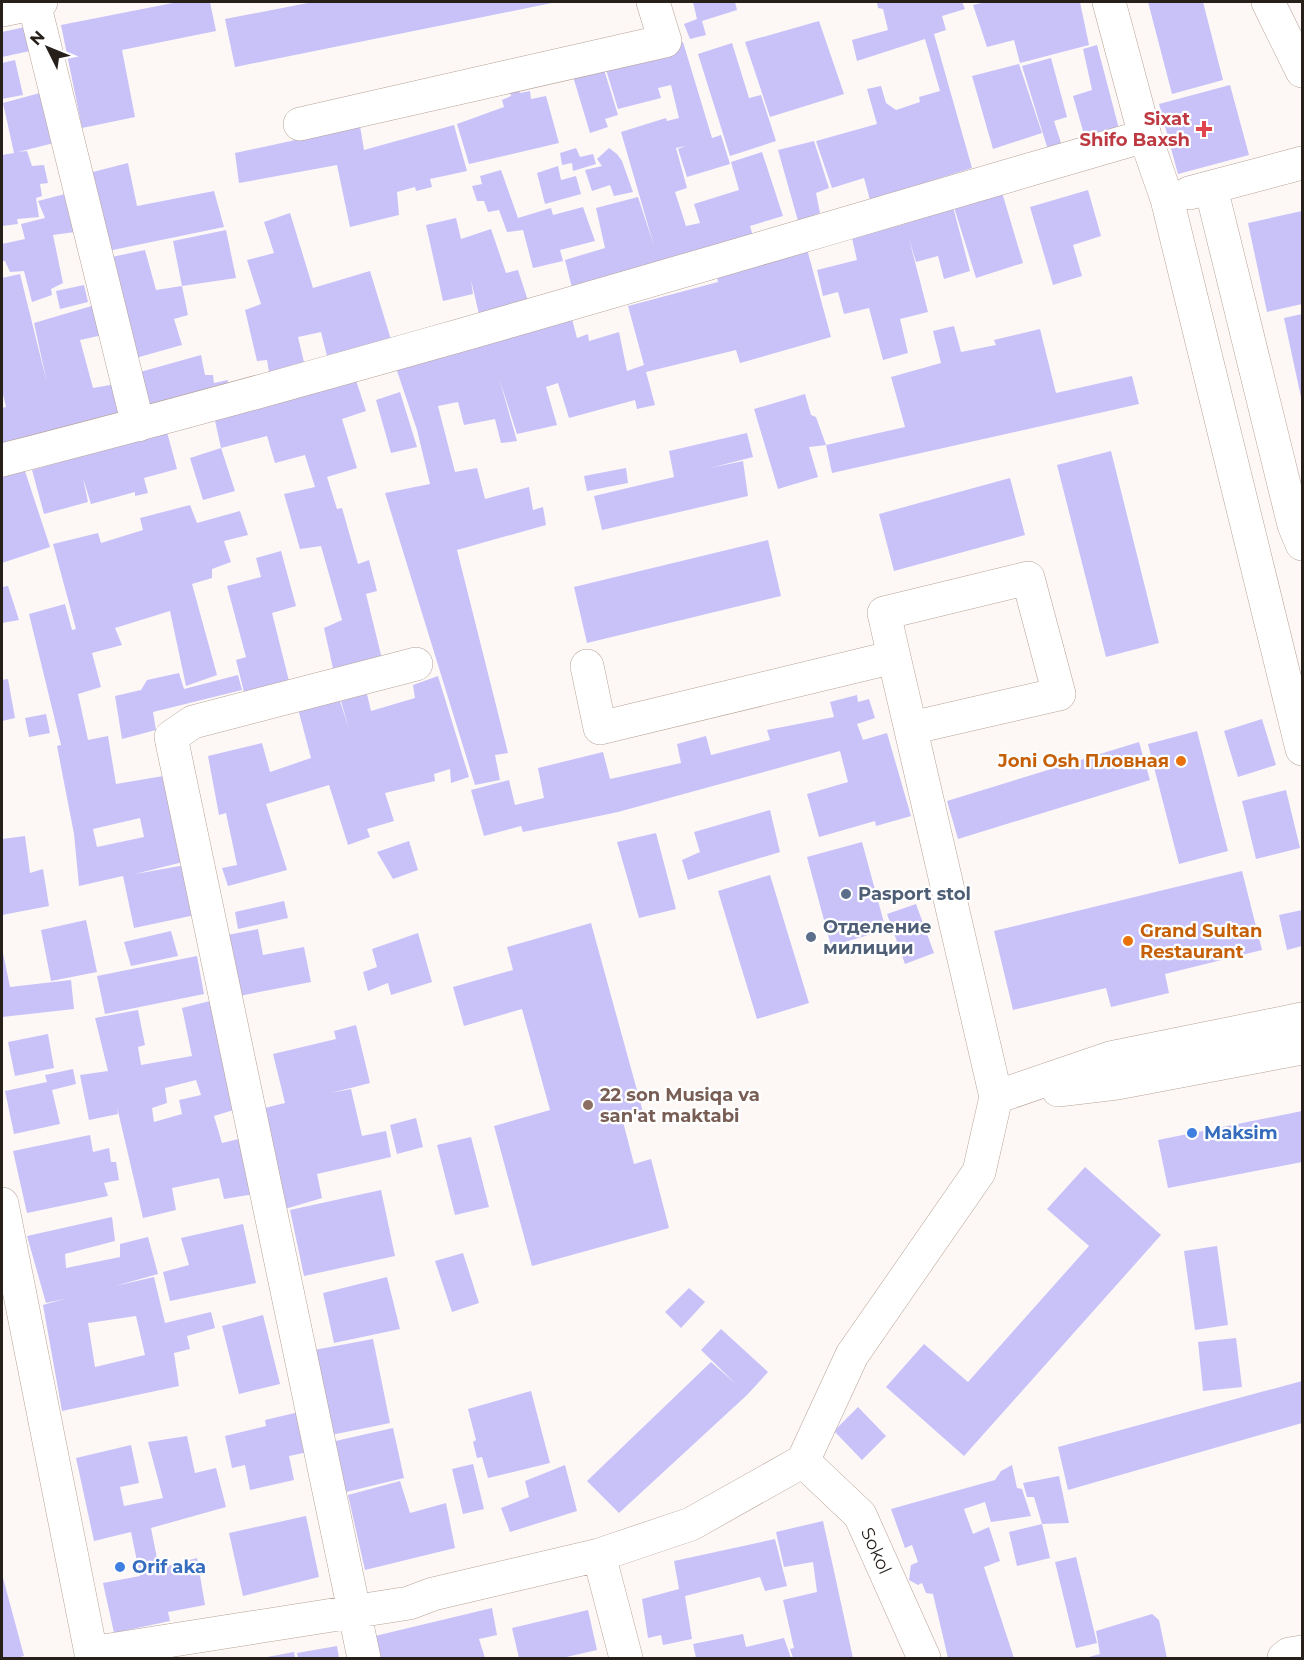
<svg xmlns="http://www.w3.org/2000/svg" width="1304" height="1660" viewBox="0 0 1304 1660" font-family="Montserrat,sans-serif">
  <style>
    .building { fill: #c8c2f9; fill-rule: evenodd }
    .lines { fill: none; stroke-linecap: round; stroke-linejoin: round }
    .minor-casing { stroke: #b7a295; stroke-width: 34 }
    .minor { stroke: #fff; stroke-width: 33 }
    .health-dot { fill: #e0444e; stroke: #fff; stroke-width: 2 }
    .food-dot { fill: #e8710a; stroke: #fff; stroke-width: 2 }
    .service-dot { fill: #5c6f8a; stroke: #fff; stroke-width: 2 }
    .education-dot { fill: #8d6e63; stroke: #fff; stroke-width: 2 }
    .shop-dot { fill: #3f7fe0; stroke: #fff; stroke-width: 2 }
    .labels { text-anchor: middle; stroke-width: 4.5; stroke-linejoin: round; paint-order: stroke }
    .health-label { font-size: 18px; font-weight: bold; fill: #be3a42; stroke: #fff; text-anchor: end }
    .food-label { font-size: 18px; font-weight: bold; fill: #c56008; stroke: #fff; text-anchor: end }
    .service-label { font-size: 18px; font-weight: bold; fill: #4e5e75; stroke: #fff; text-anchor: start }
    .education-label { font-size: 18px; font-weight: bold; fill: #785e54; stroke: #fff; text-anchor: start }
    .shop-label { font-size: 18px; font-weight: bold; fill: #366cbe; stroke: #fff; text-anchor: start }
    .street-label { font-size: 18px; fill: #271f1a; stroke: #fff }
  </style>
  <rect width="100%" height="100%" fill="#fdf8f6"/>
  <path class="building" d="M178 2H210L216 31 122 50 135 117 82 128 61 25Z
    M313 2H552V3L235 67 225 19Z
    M693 2H735L737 10 702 21 706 35 690 39 684 24 697 19Z
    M877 2H962L965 9 942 16 946 30 934 34 972 168 870 200 864 178 832 188 816 141 877 124 867 89 881 86 886 103 896 110 920 102 919 97 940 91 925 39 857 61 852 40 888 30 883 9 878 8Z
    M986 2H1080L1089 45 1020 63 1014 40 987 47 973 5Z
    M1148 2H1203L1223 80 1172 94Z
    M819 21 844 94 770 117 745 42Z
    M25 27 30 51 2 57V32Z
    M683 42 712 138 721 135 730 164 687 177 678 149 685 146 676 148 687 188 675 192 686 226 700 223 694 204 739 190 731 162 762 152 783 216 750 226 755 243 573 292 565 260 605 248 596 208 638 197 654 246 621 132 666 118 667 121 679 118 671 85 658 88 661 98 618 109 604 63Z
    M732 43 749 98 761 95 776 141 730 156 698 54Z
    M1097 45 1119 129 1085 138 1073 96 1092 90 1083 49Z
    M1051 58 1067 117 1054 121 1062 146 1048 150 1022 66Z
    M15 60 23 95 2 99V63Z
    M602 63 618 115 605 119 608 127 590 133 572 73Z
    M1019 64 1042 133 993 149 972 76Z
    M1230 85 1249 155 1178 174 1159 104Z
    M518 89 520 93 530 91 531 99 546 96 559 143 469 164 457 124 504 107 502 100 511 96 510 91Z
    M47 91 58 142 18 152 27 151 32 166 44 165 48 183 40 184 42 196 36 198 39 217 17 219 18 224 2 226V155L14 153 3 103Z
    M454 125 467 171 430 179 432 187 416 191 415 187 397 192 399 215 350 227 337 165 239 183 235 153 360 126 364 150Z
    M814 141 829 188 816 193 820 213 798 221 778 150Z
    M576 148 580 157 593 154 596 164 573 171 572 163 562 165 560 153Z
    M609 148 617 154 622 161 633 192 614 196 610 185 592 191 585 170 602 166 597 159Z
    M128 163 137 206 214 191 224 227 108 251 85 174Z
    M558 166 561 180 576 176 581 194 545 204 537 173Z
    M501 170 518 218 551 208 553 215 583 207 595 241 560 250 563 261 533 268 523 230 507 232 499 210 488 212 484 201H477L472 186 482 184 480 176Z
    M1001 189 1023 263 976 278 953 204Z
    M1088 190 1101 236 1073 245 1082 276 1053 285 1030 207Z
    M65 194 75 232 53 235 63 283 51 289 52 295 32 302 24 271 10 272 5 261H2V244L25 239 21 224 45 218 38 201Z
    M953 207 970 271 944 279 938 256 916 262 909 239 928 312 900 319 908 353 883 360 869 308 844 314 838 292 823 296 817 270 857 260 852 238 905 224V220Z
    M1302 211V304L1267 312 1248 223Z
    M290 213 313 288 370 271 393 346 328 360 321 332 298 337 304 362 269 372 267 360 257 361 245 310 261 304 247 260 274 253 264 222Z
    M456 218 461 239 491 229 506 273 518 270 531 310 481 323 471 280 473 294 443 301 426 225Z
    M226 230 236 278 182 286 173 241Z
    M807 249 831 337 740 363 736 350 646 372 655 405 637 409 635 400 569 418 558 383 546 387 557 425 517 434 499 378 517 441 501 443 495 419 464 425 458 402 438 406 455 472 477 468 485 499 529 487 533 510 543 507 546 525 457 550 508 753 495 755 500 780 475 785 385 493 430 484 417 430 395 365 572 319 577 338 588 334 589 341 619 332 627 371 644 365 628 306 718 282 717 275Z
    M145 250 156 290 182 286 188 315 174 319 182 345 132 359 102 259Z
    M20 274 47 383 34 323 95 305 103 335 80 340 93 388 116 384 122 415 2 451V408L6 407 2 390V278Z
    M84 285 88 302 60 309 56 291Z
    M1302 314V402L1284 318Z
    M954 326 961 352 996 345 994 340 1040 329 1056 393 1132 376 1139 404 832 473 826 445 809 447 818 477 778 489 754 409 805 394 811 415 816 417 826 445 905 427 891 377 941 363 933 331Z
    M201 355 205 375H213L214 383 228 380 226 398 154 415 133 374Z
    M354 374 366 411 342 419 357 468 327 477 337 509 342 508 358 564 369 560 377 591 366 594 382 659 334 673 324 628 342 620 321 546 300 549 284 494 315 487 305 455 275 463 267 436 221 448 214 416Z
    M400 392 417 447 391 453 376 400Z
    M167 432 177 469 144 478 148 493 135 496V492L91 504 83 478 88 502 44 514 32 470Z
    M747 433 753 457 710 468 743 461 748 496 602 530 594 496 674 477 669 451Z
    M221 448 235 491 203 500 190 458Z
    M1111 451 1159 643 1106 657 1057 465Z
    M24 468 50 547 2 563V475Z
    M626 468 628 483 587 491 584 476Z
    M1010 478 1025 535 894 571 879 514Z
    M190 505 197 523 240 511 248 535 224 541 231 562 212 569V578L192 584 217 675 186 686 170 611 115 628 122 645 92 653 101 687 78 694 88 740 108 736 116 784 169 775 183 862 135 874 191 864 200 914 134 928 123 876 79 886 74 834 57 746 61 745 29 614 65 604 72 630 76 629 53 544 98 533 101 543 143 530 140 518ZM140 818 144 837 97 847 93 829Z
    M768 540 781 596 587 643 574 587Z
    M281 551 296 606 272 613 290 685 245 696 236 660 246 657 227 586 261 577 256 558Z
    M8 586 19 620 2 623V587Z
    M179 673 184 689 238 675 242 690 153 712 156 730 122 739 115 696 141 690 147 680Z
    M438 676 469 777 451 783 450 769 434 774 435 781 385 793 394 821 367 829 370 837 348 845 329 785 266 804 287 870 228 886 222 868 237 865 226 813 219 815 208 756 262 743 270 772 311 758 298 709 339 698 349 729 341 701 367 694 371 711 415 698 413 685Z
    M8 679 15 718 2 721V680Z
    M857 695 858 702 869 699 875 718 857 724 863 740 887 733 911 816 876 826 875 821 819 837 807 794 848 782 840 751 618 812 523 832 521 826 484 836 471 790 509 780 515 805 544 798 538 768 603 752 610 779 681 763 677 744 706 736 711 755 770 740 767 730 834 717 830 702Z
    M46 714 50 733 29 737 25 718Z
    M1262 719 1276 765 1238 777 1224 731Z
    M1197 731 1228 851 1179 864 1148 744Z
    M1139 742 1150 780 958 839 947 801Z
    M1286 790 1300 848 1256 859 1242 801Z
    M770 810 780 852 688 880 682 860 700 852 694 832Z
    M656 833 676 909 639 918 617 842Z
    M25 836 30 873 43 869 49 906 2 915V839Z
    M409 841 418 870 393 879 377 852Z
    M862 842 886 930 831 946 807 857Z
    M1242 871 1262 950 1165 974 1169 993 1111 1007 1106 988 1013 1010 994 931Z
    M770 875 809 1003 757 1019 718 891Z
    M284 901 288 918 238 929 235 912Z
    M916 904 934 953 905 964 887 914Z
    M1302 910V946L1287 950 1279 915Z
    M86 920 97 972 51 981 41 930Z
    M591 923 643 1112 622 1118 634 1164 651 1159 669 1228 532 1266 494 1126 550 1110 522 1009 464 1026 453 987 513 970 507 947Z
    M258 929 263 955 304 947 311 982 234 997 222 936Z
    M171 931 178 956 131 966 124 942Z
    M418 933 432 982 391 995 388 983 368 991 363 972 377 967 372 949Z
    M2 948 10 987 71 980 74 1009 2 1017Z
    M197 956 204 994 105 1014 97 976Z
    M218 999 237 1109 214 1116 222 1143 247 1137 260 1193 224 1199 219 1178 172 1188 176 1210 143 1218 117 1107 118 1114 89 1120 80 1075 108 1071 95 1018 138 1010 145 1045 138 1047 141 1065 192 1056 182 1008ZM196 1080 201 1095 179 1100 182 1114 154 1122 152 1108 167 1103 165 1088Z
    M356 1025 370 1083 331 1093 351 1089 362 1136 386 1131 391 1157 317 1174 322 1198 285 1209 272 1157 276 1156 265 1108 285 1103 273 1054 336 1039 334 1031Z
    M48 1034 54 1068 15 1076 8 1042Z
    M73 1069 76 1084 52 1090 60 1124 14 1134 5 1091 47 1082 45 1075Z
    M1302 1111V1162L1168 1188 1158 1140Z
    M416 1118 423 1147 397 1154 390 1125Z
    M90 1135 93 1152 109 1148 111 1162H116L119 1180 104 1183 108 1196 27 1213 13 1151Z
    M471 1137 489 1207 455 1215 437 1145Z
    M1085 1167 1161 1235 964 1456 886 1387 924 1344 968 1382 1089 1246 1047 1209Z
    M381 1190 395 1256 304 1276 290 1210Z
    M112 1217 115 1241 65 1254 66 1268 120 1257V1244L148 1237 158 1274 115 1286 154 1277 165 1323 211 1312 215 1328 187 1336 190 1349 174 1353 179 1386 62 1411 43 1305 64 1299 46 1303 27 1236ZM136 1316 145 1355 95 1367 88 1323Z
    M243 1224 256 1283 170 1301 163 1272 189 1265 181 1238Z
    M1217 1246 1228 1325 1195 1330 1184 1251Z
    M463 1253 479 1303 452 1312 435 1261Z
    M387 1277 400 1329 334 1343 323 1293Z
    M689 1288 705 1302 681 1328 665 1312Z
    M263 1315 280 1384 239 1394 222 1326Z
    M721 1329 768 1372 747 1395 619 1513 587 1481 711 1362 736 1384 701 1350Z
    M1236 1338 1242 1387 1203 1391 1198 1342Z
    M373 1339 390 1423 331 1435 314 1350Z
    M1302 1381V1423L1068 1490 1058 1447Z
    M531 1391 550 1463 488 1478 482 1457 477 1458 473 1442 476 1440 468 1409Z
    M858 1407 886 1436 862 1460 834 1431Z
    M299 1412 308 1452 289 1456 294 1480 250 1490 245 1465 232 1468 225 1436 266 1426 265 1420Z
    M393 1428 404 1478 342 1493 331 1442Z
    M187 1436 195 1473 216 1468 226 1507 151 1528 159 1568 197 1558 205 1605 168 1612 170 1621 114 1633 103 1583 140 1576 131 1532 94 1541 76 1458 131 1445 139 1483 120 1487 124 1506 163 1498 148 1442Z
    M473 1464 484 1509 463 1514 452 1469Z
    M565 1465 577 1511 510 1532 501 1508 529 1497 525 1481Z
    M1012 1465 1017 1488 1022 1489 1031 1516 991 1522 985 1502 964 1509 973 1534 989 1527 1000 1561 984 1567 1014 1658H948L933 1594 926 1593 922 1583 918 1585 909 1580 911 1565 918 1562 912 1545 905 1548 891 1509 995 1480 1001 1471Z
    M1059 1476 1069 1523 1042 1524 1034 1497H1027L1023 1483Z
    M400 1481 410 1513 446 1503 455 1548 365 1570 348 1495Z
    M306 1516 319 1577 243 1596 229 1533Z
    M823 1521 853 1658H793L790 1649 794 1648 783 1600 817 1592 813 1562 784 1567 776 1532Z
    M1042 1524 1050 1558 1017 1566 1009 1532Z
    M775 1539 787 1586 765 1591 760 1577 685 1596 692 1639 663 1645 661 1635 648 1638 642 1599 679 1589 674 1561Z
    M1076 1557 1097 1643 1076 1648 1055 1562Z
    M2 1574 24 1656 16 1658H2Z
    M492 1608 497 1635 479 1639 485 1658H381L375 1636Z
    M588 1610 597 1650 562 1658H519L512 1628Z
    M1152 1614 1159 1620 1167 1658H1085L1100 1654 1096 1631Z
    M743 1634 746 1647 784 1638 791 1658H696L693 1644Z
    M337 1646 339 1658H298L297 1653Z
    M294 1652 295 1658H267V1657Z"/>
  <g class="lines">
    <defs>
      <path id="minor" d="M1109 2 1145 136 1167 199 1302 749
        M1268 2 1302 71
        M34 3 138 425
        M2 10 41 2
        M300 124 665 41 653 2
        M1211 188 1294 525 1302 544
        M1189 193 1302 163
        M2 460C385 362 765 246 1145 136
        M587 666 600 728 894 657
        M1058 1090 1117 1083 1302 1048
        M996 1097 1110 1058 1302 1019
        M2 1204 91 1653
        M803 1461 860 1515 924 1658
        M599 1555 626 1658
        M93 1658 91 1653 409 1603 433 1594 599 1555 691 1524 803 1461 852 1355 979 1172 996 1097 894 657 884 613 1028 578 1059 694 911 728
        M364 1658 171 737 193 722 416 664
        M1284 1658 1289 1654 1302 1652"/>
    </defs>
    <use href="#minor" class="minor-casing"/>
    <use href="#minor" class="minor"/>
  </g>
  <path class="health-dot" d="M1201 120h6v6h6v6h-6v6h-6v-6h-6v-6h6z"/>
  <g class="food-dot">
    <circle cx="1181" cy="761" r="6"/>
    <circle cx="1128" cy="941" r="6"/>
  </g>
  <g class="service-dot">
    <circle cx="846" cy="894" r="6"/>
    <circle cx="811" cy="937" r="6"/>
  </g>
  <circle class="education-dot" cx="588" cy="1105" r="6"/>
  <g class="shop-dot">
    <circle cx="1192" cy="1133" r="6"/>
    <circle cx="120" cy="1567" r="6"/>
  </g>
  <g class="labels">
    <g class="health-label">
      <text x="1190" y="125">Sixat<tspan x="1190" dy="21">Shifo Baxsh</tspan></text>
    </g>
    <g class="food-label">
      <text x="1169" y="767">Joni Osh Пловная</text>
      <text x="1140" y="937" text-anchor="start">Grand Sultan<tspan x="1140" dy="21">Restaurant</tspan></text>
    </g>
    <g class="service-label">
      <text x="858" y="900">Pasport stol</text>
      <text x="823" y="933">Отделение<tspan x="823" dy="21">милиции</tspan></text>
    </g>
    <g class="education-label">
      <text x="600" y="1101">22 son Musiqa va<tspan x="600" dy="21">san'at maktabi</tspan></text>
    </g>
    <g class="shop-label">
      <text x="1204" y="1139">Maksim</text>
      <text x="132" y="1573">Orif aka</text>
    </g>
    <g class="street-label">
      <text transform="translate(876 1551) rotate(66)" y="6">Sokol</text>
    </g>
  </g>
  <rect width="1304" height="1660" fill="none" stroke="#271f1a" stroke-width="6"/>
  <g transform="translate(48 48) rotate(313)" stroke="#ffffff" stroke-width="4.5" paint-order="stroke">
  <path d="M0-4.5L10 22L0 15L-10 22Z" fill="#271f1a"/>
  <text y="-9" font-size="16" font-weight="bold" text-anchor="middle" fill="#271f1a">N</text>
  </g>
</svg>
